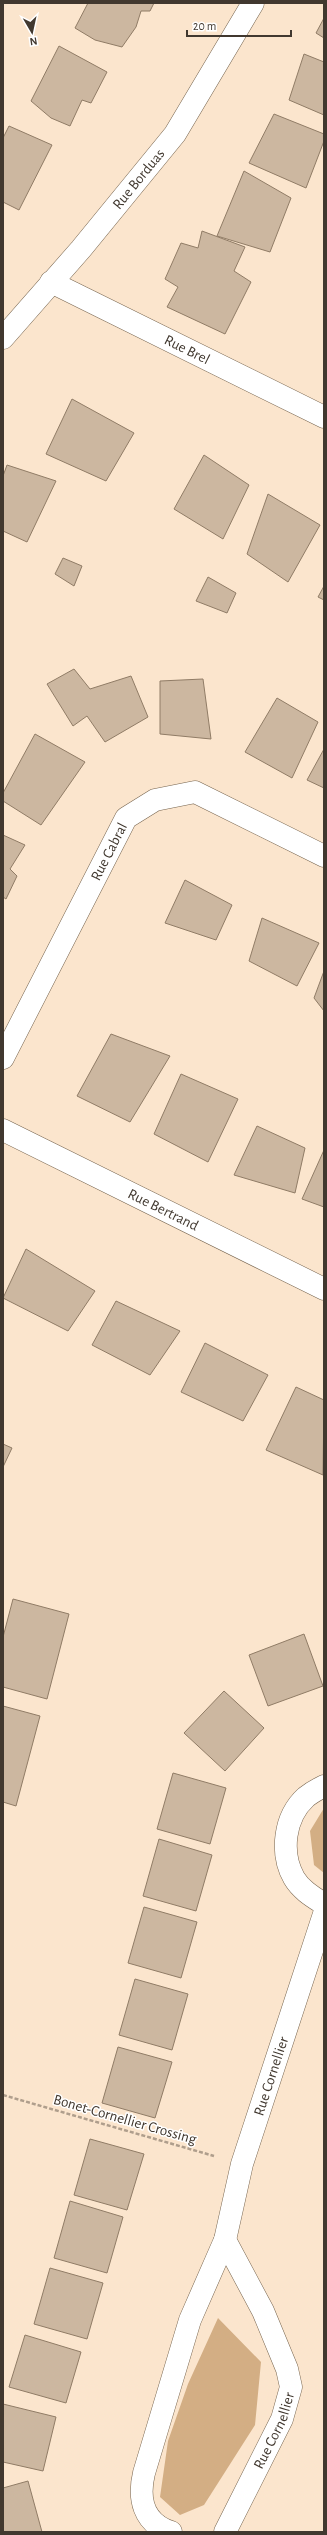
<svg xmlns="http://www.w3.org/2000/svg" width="327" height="2535" viewBox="0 0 327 2535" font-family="'Alegreya Sans',sans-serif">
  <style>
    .green { fill: #d3ae84 }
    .building { fill: #ccb7a0; stroke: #907c66 }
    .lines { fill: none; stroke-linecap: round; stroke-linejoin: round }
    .minor-casing { stroke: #76644e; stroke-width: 23 }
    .path { stroke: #af9e8c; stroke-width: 2.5; stroke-dasharray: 4 2; stroke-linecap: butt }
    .minor { stroke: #fff; stroke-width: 22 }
    .labels { text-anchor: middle; stroke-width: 3; stroke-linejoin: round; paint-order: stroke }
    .street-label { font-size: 15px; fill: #41382f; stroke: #fff }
  </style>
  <rect width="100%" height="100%" fill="#fbe5cd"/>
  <path class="green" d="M324 1808V1873L314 1865 310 1831Z
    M218 2318 261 2362 255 2425 204 2505 180 2515 160 2497 168 2441 188 2384Z"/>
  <path class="building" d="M88 3H154L150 11H141L136 27 122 47 95 40 75 28Z
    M324 18V38L316 33Z
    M59 46 107 72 91 103 82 100 70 126 51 118 31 101Z
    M304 54 324 62V115L289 100Z
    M274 114 324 134V141L306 188 249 163Z
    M9 126 52 145 19 210 3 202V138Z
    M244 171 291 198 270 252 217 236Z
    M202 231 245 247 234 271 251 282 225 334 167 307 178 287 165 279 181 243 198 248Z
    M72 399 134 433 106 481 46 454Z
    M204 455 249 485 223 539 174 509Z
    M7 465 56 481 27 542 3 531V476Z
    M268 494 320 525 288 582 247 554Z
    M63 558 82 566 74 586 55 574Z
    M208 577 236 593 227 613 196 601Z
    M324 586V600L318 597Z
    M74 669 90 689 131 676 148 717 105 742 87 716 73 726 47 684Z
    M203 679 211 739 160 734V681Z
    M277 698 318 722 292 778 245 752Z
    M35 734 85 762 41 825 3 801V793Z
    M324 749V788L307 780Z
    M3 835 25 845 10 869 17 876 6 899 3 897Z
    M185 880 232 905 216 940 165 923Z
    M262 918 319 943 297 986 249 961Z
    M324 971V1011L314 998Z
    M111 1034 170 1056 130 1122 77 1096Z
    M181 1074 238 1099 208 1162 154 1134Z
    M257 1126 305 1148 295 1193 234 1175Z
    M324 1150V1207L302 1199Z
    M26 1249 95 1291 68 1331 3 1298Z
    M116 1301 180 1331 150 1375 92 1345Z
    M205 1343 268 1375 243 1421 181 1392Z
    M296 1387 324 1400 323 1475 266 1450Z
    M3 1444 12 1448 3 1467Z
    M13 1599 69 1614 47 1699 3 1687V1637Z
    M304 1634 323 1686 268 1706 249 1655Z
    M224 1691 264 1728 225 1771 184 1733Z
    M3 1706 40 1716 16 1806 3 1802Z
    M173 1773 226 1788 210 1844 157 1829Z
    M159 1839 212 1855 196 1911 143 1896Z
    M144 1907 197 1922 181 1978 128 1963Z
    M135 1979 188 1994 172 2050 119 2035Z
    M118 2047 172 2062 155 2118 102 2103Z
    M90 2139 144 2154 127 2210 74 2195Z
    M70 2201 123 2217 107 2273 54 2258Z
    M50 2268 103 2283 87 2339 34 2324Z
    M25 2335 81 2352 66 2403 9 2387Z
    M3 2404 56 2417 43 2471 3 2462Z
    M28 2481 42 2532H3V2488Z"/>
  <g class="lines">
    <defs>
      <g id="minor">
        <path id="s1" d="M51 282 324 417"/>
        <path id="s2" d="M3 338 81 249 175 134 253 3"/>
        <path id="s3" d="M3 1058 126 818 155 800 195 792 324 856"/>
        <path id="s4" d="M3 1130 324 1289"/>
        <path d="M324 1786C318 1789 311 1793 306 1797 284 1817 280 1853 294 1878 301 1890 313 1897 324 1904"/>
        <path id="s5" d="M171 2532C143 2523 138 2498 144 2473L190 2320 225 2240 242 2164 324 1914"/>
        <path id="s6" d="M225 2532 282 2419 291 2387 287 2369 263 2311 225 2240"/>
      </g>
    </defs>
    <use href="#minor" class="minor-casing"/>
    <path class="path" d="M3 2095 214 2156"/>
    <use href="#minor" class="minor"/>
  </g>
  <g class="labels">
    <g class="street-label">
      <text dy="5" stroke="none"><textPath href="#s2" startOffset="209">Rue Borduas</textPath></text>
      <text dy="5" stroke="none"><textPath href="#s1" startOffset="152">Rue Brel</textPath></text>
      <text dy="5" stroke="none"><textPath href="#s3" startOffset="232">Rue Cabral</textPath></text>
      <text dy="5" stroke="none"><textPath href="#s4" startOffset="179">Rue Bertrand</textPath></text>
      <text dy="5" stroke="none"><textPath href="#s5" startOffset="490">Rue Cornellier</textPath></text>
      <text transform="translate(125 2119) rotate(16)" y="5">Bonet-Cornellier Crossing</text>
      <text dy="5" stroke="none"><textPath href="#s6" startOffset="113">Rue Cornellier</textPath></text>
    </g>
  </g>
  <rect width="327" height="2535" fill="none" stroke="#41382f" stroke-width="8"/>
  <g transform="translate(32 32) rotate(171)" stroke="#ffffff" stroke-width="3" paint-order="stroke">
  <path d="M0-3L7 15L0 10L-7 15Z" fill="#41382f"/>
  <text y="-6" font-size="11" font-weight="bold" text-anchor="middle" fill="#41382f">N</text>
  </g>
  <path d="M187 30v6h104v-6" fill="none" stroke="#41382f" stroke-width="2"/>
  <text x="193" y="30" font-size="12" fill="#41382f" stroke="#ffffff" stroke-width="3" paint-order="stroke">20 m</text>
</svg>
